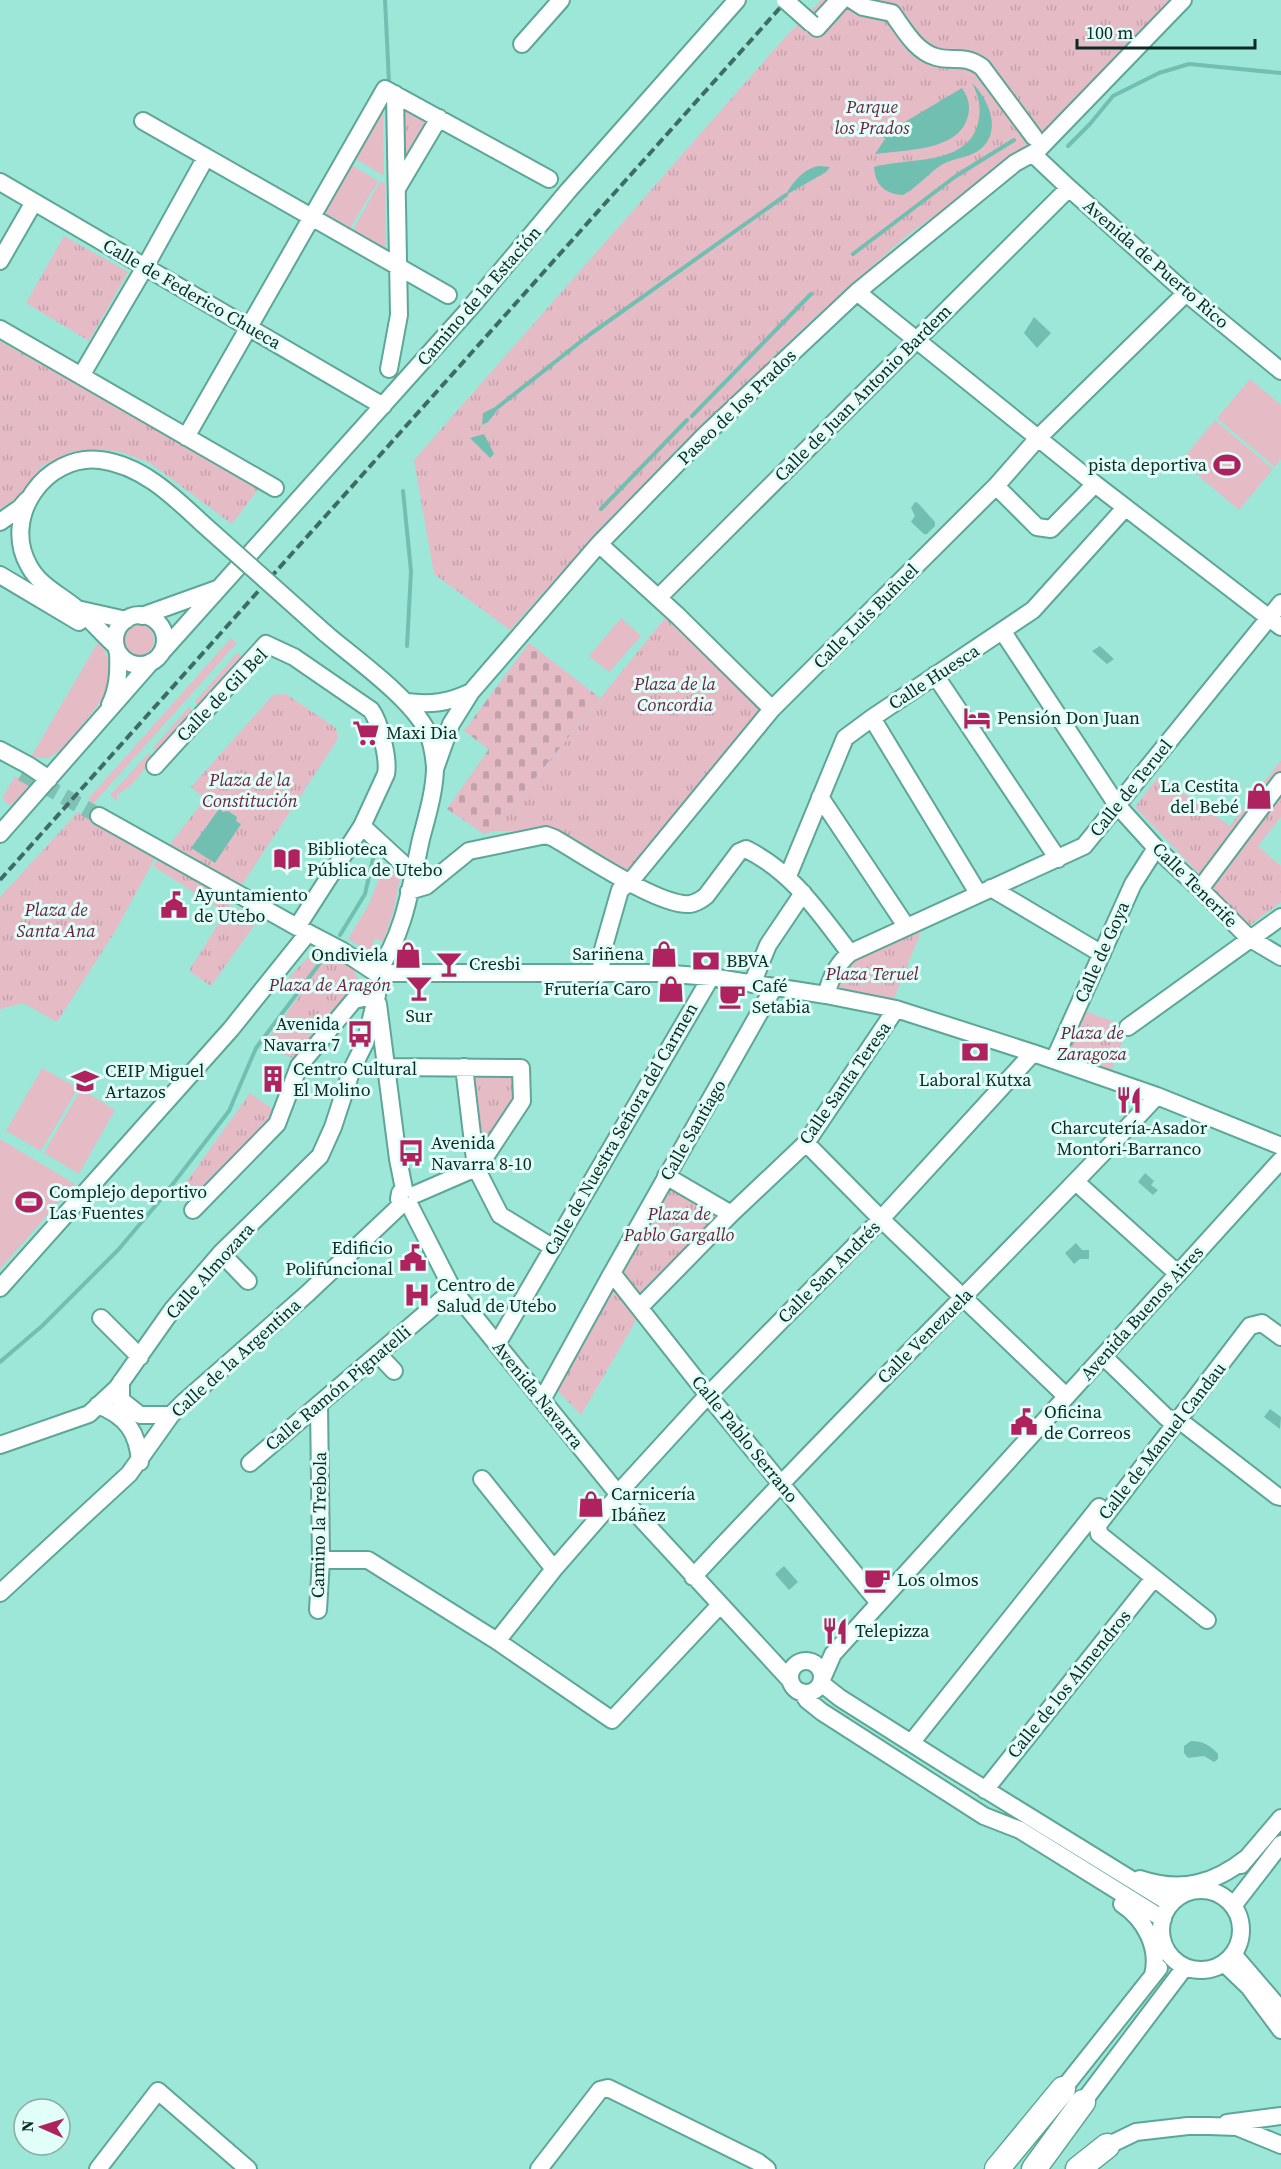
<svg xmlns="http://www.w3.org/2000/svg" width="1281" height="2169" viewBox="0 0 1281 2169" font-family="'Source Serif 4',serif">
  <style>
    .green { fill: #e5bbc6 }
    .cemetery { fill: url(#cemetery-stones) }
    .park { fill: url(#park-tufts) }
    .water { fill: #71bfb0 }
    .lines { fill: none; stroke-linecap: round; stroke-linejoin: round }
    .stream { stroke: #71bfb0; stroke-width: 4 }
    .minor-tunnel { stroke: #80c1b4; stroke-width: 16; stroke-dasharray: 16 8; stroke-linecap: butt }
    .minor-casing { stroke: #5da698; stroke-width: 20 }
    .highway-casing { stroke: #5da698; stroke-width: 27 }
    .minor { stroke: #fff; stroke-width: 16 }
    .highway { stroke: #fff; stroke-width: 24 }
    .rail { stroke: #3e6c63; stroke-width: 4; stroke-dasharray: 9 4.5; stroke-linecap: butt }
    .minor-bridge-casing { stroke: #5da698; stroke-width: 20; stroke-linecap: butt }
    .minor-bridge { stroke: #fff; stroke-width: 16 }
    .labels { text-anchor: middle; stroke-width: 6; stroke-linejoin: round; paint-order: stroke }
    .park-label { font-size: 18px; font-style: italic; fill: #6a1f3c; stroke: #e2fef8 }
    .street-label { font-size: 18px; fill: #0b2a25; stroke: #e2fef8 }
    .poi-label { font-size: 18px; fill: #0b2a25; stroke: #e2fef8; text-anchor: start }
  </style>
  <defs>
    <pattern id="cemetery-stones" width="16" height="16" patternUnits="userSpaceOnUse" patternTransform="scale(1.5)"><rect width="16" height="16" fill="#e5bbc6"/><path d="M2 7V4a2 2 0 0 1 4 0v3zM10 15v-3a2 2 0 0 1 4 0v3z" fill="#c3a1aa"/></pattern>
    <pattern id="park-tufts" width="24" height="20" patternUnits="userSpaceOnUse" patternTransform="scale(1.5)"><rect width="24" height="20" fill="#e5bbc6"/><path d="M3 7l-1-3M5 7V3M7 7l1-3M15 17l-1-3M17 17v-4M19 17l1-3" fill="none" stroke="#c3a1aa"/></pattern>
  </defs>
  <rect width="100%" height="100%" fill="#9de7d8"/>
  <path class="green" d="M383 109 384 176 354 158Z
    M350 164 378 181 349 230 320 214Z
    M380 181 385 184 386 251 352 232Z
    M1250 379 1281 405V459L1275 467 1217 418Z
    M1215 420 1273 469 1239 510 1181 461Z
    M621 618 641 636 609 672 589 656Z
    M122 640a16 16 0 1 1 32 0a16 16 0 1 1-32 0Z
    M231 638 237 643 93 804 88 799Z
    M98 642 105 651 112 673 106 695 64 748 48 758 31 757Z
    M237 653 245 658 201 708 195 702Z
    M189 707 196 714 159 754 153 748Z
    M149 753 155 758 130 786 117 795V801L110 795Z
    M15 776 32 786 11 806 5 802 3 797Z
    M385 864 400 877 394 909 383 942 375 938 370 953 348 939 369 904Z
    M42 1068 78 1088 41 1151 6 1131Z
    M81 1089 115 1110 79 1174 44 1153Z
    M0 1139 75 1184 0 1269Z"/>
  <path class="cemetery" d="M529 643 600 698 493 831 484 834 447 809 489 749 464 731Z"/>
  <path class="park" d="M821 0H1171L1034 144 905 237 800 331 583 549 510 630 434 574 414 460 780 43Z
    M401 109 430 124 404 170Z
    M64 236 128 272 89 341 26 303Z
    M0 341 259 488 232 524 150 463 124 453 100 449 71 452 42 466 22 494 0 509Z
    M669 613 757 701 759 712 632 872 626 873 551 831H493Z
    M286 694 336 728 338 739 224 912 153 866 205 799 191 787 273 695Z
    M1281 760V817L1258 846 1281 866V902L1249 926 1135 807 1159 776 1230 826Z
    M78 812 157 854 116 930 57 1022 23 1003 0 1009V897Z
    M230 905 258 920 211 986 189 971Z
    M927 917 890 1008 826 995 840 961Z
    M318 947 353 969 361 984 299 1060 261 1047 305 988 289 977Z
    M1077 1008 1128 1027 1109 1078 1054 1060Z
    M514 1070 515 1099 482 1150 471 1071Z
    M250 1093 278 1113 193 1206 178 1194Z
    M668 1186 723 1215 638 1317 581 1415 557 1390Z"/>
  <path class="water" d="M972 83C990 100 1003 134 978 151 967 158 954 158 943 164 928 173 918 187 903 195 884 194 875 184 874 167 909 157 972 167 979 118 981 105 978 95 972 83Z
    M962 88C969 98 971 108 967 119 957 151 904 150 875 154L885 139 883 135Z
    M819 166 830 167 826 172 786 195C792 182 805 168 819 166Z
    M1034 317 1051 333 1037 348 1024 333Z
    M497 406 499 408 488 422 482 425 483 413Z
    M484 434 494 454 490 458 470 438Z
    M915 502 918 503 935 522V526L927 534H924L911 522 915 516 911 508Z
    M1100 646 1114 659 1107 664 1092 651Z
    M219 809 223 812 228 811 237 817 236 821 241 824 215 863 191 848Z
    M1145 1173 1154 1181 1151 1185 1158 1190 1153 1195 1138 1182Z
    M1076 1243 1082 1250H1089V1259H1080L1074 1264 1065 1253Z
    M1270 1409 1281 1417 1280 1429 1264 1417Z
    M784 1566 798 1582 789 1590 775 1574Z
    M1191 1741C1203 1741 1210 1745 1218 1754V1759L1214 1762 1204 1756 1188 1758 1184 1753V1746Z"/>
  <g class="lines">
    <path class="stream" d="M385 0 389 82
      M1068 146 1090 124 1113 96 1159 73 1189 64 1281 73
      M853 254 956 176 1014 140
      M498 407 589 335 786 195
      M692 416 811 294
      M403 491 411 571 407 646
      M601 509 687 420
      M340 935 365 894 373 859
      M0 1362 42 1326 118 1250 162 1198 229 1111 256 1048 320 963"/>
    <path class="minor-tunnel" d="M22 773 99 816"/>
    <defs>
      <path id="minor" d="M839 0 815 26 817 28 842 0
        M852 0 863 7 892 13C904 29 915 51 936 57 954 62 964 54 982 67L1034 137
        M522 44 561 0
        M143 121 448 295
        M1033 154 1069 188 1186 293 1281 371
        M0 182 383 406
        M398 187 439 118
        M0 261 34 202
        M857 292 1095 484 1281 627
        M0 329 275 488
        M389 369 399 315 395 94
        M81 376 145 267 206 157
        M186 437 385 89 549 179
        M996 486 1037 527 1051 529 1095 484
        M0 522 20 508 27 500
        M599 544 678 616 772 709
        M0 575 79 622
        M658 598 1069 188
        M77 609 126 620
        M115 640a25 25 0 1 1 50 0a25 25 0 1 1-50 0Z
        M142 616 217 589
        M1003 632 1117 805 1156 848 1200 889 1249 938 1281 957
        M325 633C354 658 411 698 427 731 432 742 434 755 435 767 435 790 427 816 421 839 411 884 405 935 376 973
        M116 646C102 634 91 619 76 608 59 594 40 586 29 566 1 517 45 454 100 460 142 465 174 497 203 524
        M161 653 470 308 568 191 737 0
        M935 675 1058 859
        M406 702C431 705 448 703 471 692
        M110 705C118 688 119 672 118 653
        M872 718 978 893
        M0 750 28 765 49 779
        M155 766 266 644 294 657 371 710C380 722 389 760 386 774L362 826 297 927
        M435 769 451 724 471 692 599 544 705 435 857 292 1015 163 1037 151 1183 0
        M820 797 906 926
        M99 816 297 927 341 950 376 973H659L711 977 826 995 896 1009 1033 1053 1157 1096 1281 1146
        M362 826 413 873
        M0 834 151 662
        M788 876 845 738 872 718 1033 610 1125 508
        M991 888 1102 954
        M1200 889 1281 781
        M409 891 426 886 469 851 546 835 554 838C582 854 660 907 690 904 696 903 701 900 706 896L739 852 746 849C794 873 818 912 850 953
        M601 974 602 953 620 890 630 882 772 709 996 486 1038 438 1186 293
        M752 984 768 945 803 893
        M826 995C831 978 836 965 850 953L1084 846 1281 603
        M378 1004 398 1159 404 1189 400 1193 399 1199 404 1205 410 1206
        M1128 1027 1281 917
        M1054 1060 1133 884 1156 848
        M388 1067 521 1068 522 1101 483 1160 476 1168 416 1194
        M464 1067 476 1168 500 1215 552 1247
        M806 1143 881 1219 1066 1396
        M666 1176 731 1214
        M1076 1182 1178 1274
        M410 1206 453 1290 615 1490
        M193 1210 277 1124 299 1066 354 1000 377 995
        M221 1253 248 1281
        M612 1273 708 1395 879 1603
        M0 1288 231 1029 308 933
        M640 1307 731 1214 806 1143 896 1009
        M101 1318 140 1357
        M497 1344 711 977
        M378 1354 394 1371
        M1103 1356 1167 1418 1179 1420 1277 1496 1281 1497
        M121 1382V1400L140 1415H171
        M542 1400 612 1273 774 987
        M98 1405C126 1416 138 1432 140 1462
        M0 1445 89 1414 117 1388 172 1310 221 1253 320 1156 333 1127 352 1069 365 1043 377 995
        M250 1463 453 1290
        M482 1479 554 1569
        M622 1489 708 1395 881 1219 1033 1053
        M623 1499 790 1680
        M321 1560H368L497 1641 612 1720 720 1605
        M693 1577C845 1413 1005 1258 1157 1096
        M0 1593 129 1474 171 1415 184 1402 308 1293 402 1204
        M318 1610 321 1560 319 1404
        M1207 1620 1099 1534 1098 1525 1250 1326 1262 1323 1281 1337
        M497 1641 554 1569 615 1499
        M790 1677a16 16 0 1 1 32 0a16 16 0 1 1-32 0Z
        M822 1679 833 1654 1281 1160
        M821 1683 840 1698 949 1767 1171 1904
        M802 1692 807 1700 822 1712 984 1816 1020 1830 1163 1919
        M911 1743 1099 1507
        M985 1790 1154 1578
        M1241 1865 1281 1818
        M1140 1879C1182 1893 1214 1884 1248 1857
        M1161 1930a40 40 0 1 1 80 0a40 40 0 1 1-80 0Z
        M1122 1904C1145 1919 1160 1948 1153 1975
        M1233 1906 1281 1844
        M1233 1954 1281 2010
        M1224 1963 1249 1987 1281 2030
        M1063 2089 1159 1968
        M1083 2102 1185 1967
        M1227 2123 1281 2116
        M1107 2146 1136 2132 1188 2126H1209L1237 2127 1281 2145
        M98 2169 158 2091 248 2169
        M539 2169 600 2090 608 2088 758 2162 767 2169"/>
      <path id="highway" d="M997 2169 1063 2089
        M1034 2169 1083 2102
        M1078 2169 1107 2146"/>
    </defs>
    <use href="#minor" class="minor-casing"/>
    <use href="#highway" class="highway-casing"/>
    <use href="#minor" class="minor"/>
    <use href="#highway" class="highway"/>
    <path class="rail" d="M0 880 787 0"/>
    <defs>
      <path id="minor-bridge" d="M785 0 812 24
        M203 524 325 633"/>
    </defs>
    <use href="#minor-bridge" class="minor-bridge-casing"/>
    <use href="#minor-bridge" class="minor-bridge"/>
  </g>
  <defs>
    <symbol id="stadium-bare" viewBox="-9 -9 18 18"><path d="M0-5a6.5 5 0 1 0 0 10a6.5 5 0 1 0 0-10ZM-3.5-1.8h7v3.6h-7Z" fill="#ae225f" stroke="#e2fef8" stroke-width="2.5" paint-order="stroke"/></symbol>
    <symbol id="hotel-bare" viewBox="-9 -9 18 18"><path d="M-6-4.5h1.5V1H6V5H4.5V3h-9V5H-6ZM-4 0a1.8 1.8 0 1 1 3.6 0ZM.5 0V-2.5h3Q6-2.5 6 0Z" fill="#ae225f" stroke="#e2fef8" stroke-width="2.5" paint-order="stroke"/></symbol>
    <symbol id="supermarket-bare" viewBox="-9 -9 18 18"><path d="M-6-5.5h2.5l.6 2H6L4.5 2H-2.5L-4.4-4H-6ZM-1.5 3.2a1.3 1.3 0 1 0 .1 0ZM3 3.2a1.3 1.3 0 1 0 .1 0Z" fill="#ae225f" stroke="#e2fef8" stroke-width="2.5" paint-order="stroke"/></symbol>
    <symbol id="shop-bare" viewBox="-9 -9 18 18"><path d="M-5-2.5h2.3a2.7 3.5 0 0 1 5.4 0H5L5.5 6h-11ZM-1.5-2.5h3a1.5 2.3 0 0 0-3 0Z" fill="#ae225f" stroke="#e2fef8" stroke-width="2.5" paint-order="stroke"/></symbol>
    <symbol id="library-bare" viewBox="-9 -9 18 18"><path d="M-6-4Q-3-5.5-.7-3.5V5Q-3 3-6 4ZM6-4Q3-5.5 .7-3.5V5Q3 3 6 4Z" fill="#ae225f" stroke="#e2fef8" stroke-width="2.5" paint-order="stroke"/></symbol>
    <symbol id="civic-bare" viewBox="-9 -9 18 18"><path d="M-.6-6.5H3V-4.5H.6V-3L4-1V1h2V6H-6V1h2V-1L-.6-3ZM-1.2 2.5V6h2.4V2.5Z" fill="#ae225f" stroke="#e2fef8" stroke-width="2.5" paint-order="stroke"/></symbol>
    <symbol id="bank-bare" viewBox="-9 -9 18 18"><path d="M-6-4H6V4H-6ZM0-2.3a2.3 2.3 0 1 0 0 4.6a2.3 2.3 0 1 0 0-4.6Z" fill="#ae225f" stroke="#e2fef8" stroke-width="2.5" paint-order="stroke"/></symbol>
    <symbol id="bar-bare" viewBox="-9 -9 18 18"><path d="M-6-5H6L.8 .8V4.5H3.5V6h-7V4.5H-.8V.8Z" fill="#ae225f" stroke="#e2fef8" stroke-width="2.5" paint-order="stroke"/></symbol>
    <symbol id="cafe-bare" viewBox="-9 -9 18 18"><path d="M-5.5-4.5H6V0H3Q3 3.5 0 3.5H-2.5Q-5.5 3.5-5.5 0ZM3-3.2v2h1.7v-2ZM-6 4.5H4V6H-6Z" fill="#ae225f" stroke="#e2fef8" stroke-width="2.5" paint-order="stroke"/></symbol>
    <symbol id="bus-bare" viewBox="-9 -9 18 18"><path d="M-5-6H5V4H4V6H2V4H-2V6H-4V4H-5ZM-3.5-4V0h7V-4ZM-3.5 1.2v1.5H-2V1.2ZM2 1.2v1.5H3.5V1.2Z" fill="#ae225f" stroke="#e2fef8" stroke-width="2.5" paint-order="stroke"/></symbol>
    <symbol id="building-bare" viewBox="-9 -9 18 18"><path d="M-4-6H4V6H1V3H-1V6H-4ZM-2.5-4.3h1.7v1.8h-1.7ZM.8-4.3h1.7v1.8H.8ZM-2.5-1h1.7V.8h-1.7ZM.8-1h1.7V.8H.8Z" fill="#ae225f" stroke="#e2fef8" stroke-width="2.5" paint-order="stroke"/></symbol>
    <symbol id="school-bare" viewBox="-9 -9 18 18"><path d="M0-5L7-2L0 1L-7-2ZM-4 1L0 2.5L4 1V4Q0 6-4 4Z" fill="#ae225f" stroke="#e2fef8" stroke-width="2.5" paint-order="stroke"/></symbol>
    <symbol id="restaurant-bare" viewBox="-9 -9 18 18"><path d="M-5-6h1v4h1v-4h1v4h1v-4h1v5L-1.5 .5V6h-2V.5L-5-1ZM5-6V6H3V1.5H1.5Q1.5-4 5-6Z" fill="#ae225f" stroke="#e2fef8" stroke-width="2.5" paint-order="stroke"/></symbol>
    <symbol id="hospital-bare" viewBox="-9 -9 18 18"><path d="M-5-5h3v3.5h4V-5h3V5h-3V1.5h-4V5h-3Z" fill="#ae225f" stroke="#e2fef8" stroke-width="2.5" paint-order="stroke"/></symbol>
  </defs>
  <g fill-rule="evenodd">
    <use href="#stadium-bare" x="1208" y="446" width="38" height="38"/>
    <use href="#hotel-bare" x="958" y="699" width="38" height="38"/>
    <use href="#supermarket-bare" x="347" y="714" width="38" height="38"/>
    <use href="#shop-bare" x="1240" y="777" width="38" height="38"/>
    <use href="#library-bare" x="268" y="840" width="38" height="38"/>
    <use href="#civic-bare" x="155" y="886" width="38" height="38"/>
    <use href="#shop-bare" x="645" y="935" width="38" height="38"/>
    <use href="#shop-bare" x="389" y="936" width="38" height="38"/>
    <use href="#bank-bare" x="687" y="942" width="38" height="38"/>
    <use href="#bar-bare" x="430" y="945" width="38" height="38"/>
    <use href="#bar-bare" x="400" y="969" width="38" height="38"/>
    <use href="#shop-bare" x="652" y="970" width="38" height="38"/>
    <use href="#cafe-bare" x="713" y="977" width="38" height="38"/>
    <use href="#bus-bare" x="341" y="1015" width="38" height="38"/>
    <use href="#bank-bare" x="956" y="1033" width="38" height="38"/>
    <use href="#building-bare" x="254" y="1060" width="38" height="38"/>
    <use href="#school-bare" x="66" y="1062" width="38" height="38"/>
    <use href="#restaurant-bare" x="1110" y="1081" width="38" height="38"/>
    <use href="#bus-bare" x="392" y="1134" width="38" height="38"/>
    <use href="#stadium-bare" x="10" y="1183" width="38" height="38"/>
    <use href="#civic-bare" x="394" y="1239" width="38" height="38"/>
    <use href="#hospital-bare" x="398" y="1276" width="38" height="38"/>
    <use href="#civic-bare" x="1005" y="1403" width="38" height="38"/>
    <use href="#shop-bare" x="572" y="1485" width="38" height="38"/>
    <use href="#cafe-bare" x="858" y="1561" width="38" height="38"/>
    <use href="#restaurant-bare" x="816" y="1612" width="38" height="38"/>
  </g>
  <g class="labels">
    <g class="park-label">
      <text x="872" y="113">Parque<tspan x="872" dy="21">los Prados</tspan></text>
      <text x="675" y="690">Plaza de la<tspan x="675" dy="21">Concordia</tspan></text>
      <text x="250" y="786">Plaza de la<tspan x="250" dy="21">Constitución</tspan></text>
      <text x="56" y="916">Plaza de<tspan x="56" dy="21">Santa Ana</tspan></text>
      <text x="872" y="980">Plaza Teruel</text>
      <text x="330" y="991">Plaza de Aragón</text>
      <text x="1092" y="1039">Plaza de<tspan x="1092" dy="21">Zaragoza</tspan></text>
      <text x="679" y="1220">Plaza de<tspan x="679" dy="21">Pablo Gargallo</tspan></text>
    </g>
    <g class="street-label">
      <text transform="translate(1156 264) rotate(41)" y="6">Avenida de Puerto Rico</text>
      <text transform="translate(192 294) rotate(30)" y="6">Calle de Federico Chueca</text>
      <text transform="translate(479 296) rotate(-49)" y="6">Camino de la Estación</text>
      <text transform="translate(863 393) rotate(-45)" y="6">Calle de Juan Antonio Bardem</text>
      <text transform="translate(737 407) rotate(-44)" y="6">Paseo de los Prados</text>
      <text transform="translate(866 616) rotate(-45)" y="6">Calle Luis Buñuel</text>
      <text transform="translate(934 677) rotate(-33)" y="6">Calle Huesca</text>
      <text transform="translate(222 695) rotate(-46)" y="6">Calle de Gil Bel</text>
      <text transform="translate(1131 788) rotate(-51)" y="6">Calle de Teruel</text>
      <text transform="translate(1195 885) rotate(45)" y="6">Calle Tenerife</text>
      <text transform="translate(1102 952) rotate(-66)" y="6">Calle de Goya</text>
      <text transform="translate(845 1083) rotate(-55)" y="6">Calle Santa Teresa</text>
      <text transform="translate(621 1129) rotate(-60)" y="6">Calle de Nuestra Señora del Carmen</text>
      <text transform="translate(693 1130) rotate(-60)" y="6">Calle Santiago</text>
      <text transform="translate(210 1271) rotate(-48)" y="6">Calle Almozara</text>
      <text transform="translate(829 1272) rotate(-45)" y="6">Calle San Andrés</text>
      <text transform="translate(1142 1313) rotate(-48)" y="6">Avenida Buenos Aires</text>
      <text transform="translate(925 1336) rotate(-45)" y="6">Calle Venezuela</text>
      <text transform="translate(236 1358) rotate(-42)" y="6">Calle de la Argentina</text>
      <text transform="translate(338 1388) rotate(-40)" y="6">Calle Ramón Pignatelli</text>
      <text transform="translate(538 1395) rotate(51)" y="6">Avenida Navarra</text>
      <text transform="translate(745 1439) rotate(51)" y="6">Calle Pablo Serrano</text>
      <text transform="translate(1162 1441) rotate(-52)" y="6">Calle de Manuel Candau</text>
      <text transform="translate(319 1525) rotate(-89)" y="6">Camino la Trebola</text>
      <text transform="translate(1069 1684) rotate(-51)" y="6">Calle de los Almendros</text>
    </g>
    <g class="poi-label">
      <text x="1207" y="471" text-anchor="end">pista deportiva</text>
      <text x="997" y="724">Pensión Don Juan</text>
      <text x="386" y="739">Maxi Dia</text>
      <text x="1239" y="792" text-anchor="end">La Cestita<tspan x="1239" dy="21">del Bebé</tspan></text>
      <text x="307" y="855">Biblioteca<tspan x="307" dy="21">Pública de Utebo</tspan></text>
      <text x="194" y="901">Ayuntamiento<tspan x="194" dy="21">de Utebo</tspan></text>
      <text x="644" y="960" text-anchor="end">Sariñena</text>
      <text x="388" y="961" text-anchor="end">Ondiviela</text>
      <text x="726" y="967">BBVA</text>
      <text x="469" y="970">Cresbi</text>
      <text x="752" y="992">Café<tspan x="752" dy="21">Setabia</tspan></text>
      <text x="651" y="995" text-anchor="end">Frutería Caro</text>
      <text x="419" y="1022" text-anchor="middle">Sur</text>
      <text x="340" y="1030" text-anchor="end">Avenida<tspan x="340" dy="21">Navarra 7</tspan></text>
      <text x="293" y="1075">Centro Cultural<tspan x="293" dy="21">El Molino</tspan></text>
      <text x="105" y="1077">CEIP Miguel<tspan x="105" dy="21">Artazos</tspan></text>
      <text x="975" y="1086" text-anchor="middle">Laboral Kutxa</text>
      <text x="1129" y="1134" text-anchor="middle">Charcutería-Asador<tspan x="1129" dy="21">Montori-Barranco</tspan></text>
      <text x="431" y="1149">Avenida<tspan x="431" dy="21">Navarra 8-10</tspan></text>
      <text x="49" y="1198">Complejo deportivo<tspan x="49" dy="21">Las Fuentes</tspan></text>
      <text x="393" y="1254" text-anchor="end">Edificio<tspan x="393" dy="21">Polifuncional</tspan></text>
      <text x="437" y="1291">Centro de<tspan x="437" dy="21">Salud de Utebo</tspan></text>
      <text x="1044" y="1418">Oficina<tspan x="1044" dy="21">de Correos</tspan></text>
      <text x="611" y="1500">Carnicería<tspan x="611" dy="21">Ibáñez</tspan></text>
      <text x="897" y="1586">Los olmos</text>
      <text x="855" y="1637">Telepizza</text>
    </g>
  </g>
  <g transform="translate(42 2127) rotate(273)"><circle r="28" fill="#e2fef8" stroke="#8ca9a4" stroke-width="1.5"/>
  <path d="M0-4.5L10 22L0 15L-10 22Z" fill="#ae225f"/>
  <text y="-9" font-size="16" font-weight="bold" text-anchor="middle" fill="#0b2a25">N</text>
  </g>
  <path d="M1077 39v9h178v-9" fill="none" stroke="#0b2a25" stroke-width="3"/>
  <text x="1086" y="39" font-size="18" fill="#0b2a25" stroke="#e2fef8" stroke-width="4.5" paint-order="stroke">100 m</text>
</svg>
